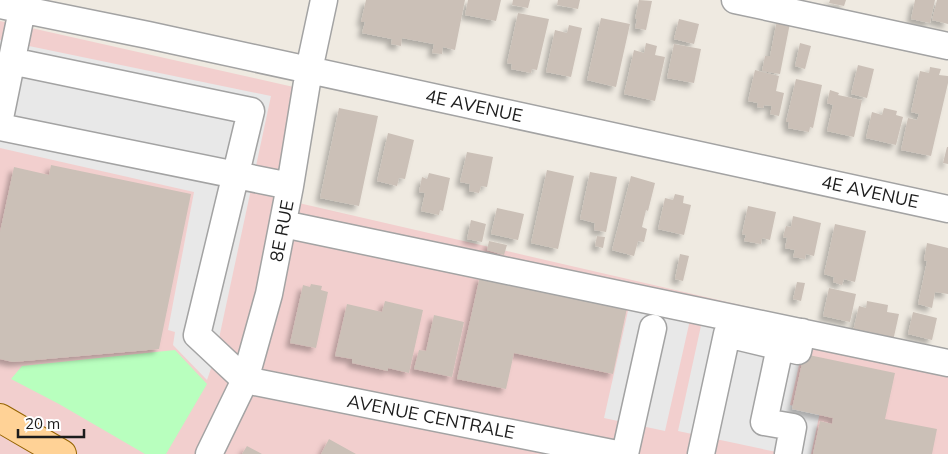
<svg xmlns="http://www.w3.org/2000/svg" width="948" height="454" viewBox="0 0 948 454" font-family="Mulish,sans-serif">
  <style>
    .commercial { fill: #f2cfce }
    .park { fill: #b8ffbe }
    .parking { fill: #e8e8e8 }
    .building { fill: #cbc0b7; filter: url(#shadow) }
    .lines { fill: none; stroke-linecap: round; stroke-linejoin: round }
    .minor-casing { stroke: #a3a3a3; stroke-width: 29 }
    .major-casing { stroke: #956400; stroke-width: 30 }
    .minor { stroke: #fff; stroke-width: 26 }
    .major { stroke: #ffd296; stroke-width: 28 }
    .labels { text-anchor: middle; stroke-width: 5; stroke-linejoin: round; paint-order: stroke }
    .street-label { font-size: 18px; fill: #1c1c1c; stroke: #fff }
  </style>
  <defs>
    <filter id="shadow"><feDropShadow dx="-4.5" dy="4.5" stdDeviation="2.5" flood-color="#0004"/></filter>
  </defs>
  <rect width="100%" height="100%" fill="#efeae1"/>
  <path class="commercial" d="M0 21 298 88 277 198 948 353V454H0Z"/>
  <path class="park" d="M175 350 207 384 166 454H145L59 404 11 379 22 366Z"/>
  <path class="parking" d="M0 40 271 96 215 357 207 380 173 345 175 332 168 330 194 192 0 148Z
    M629 306 690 320 665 431 604 418Z
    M702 321 804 343 790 405 820 412 811 454H786L678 431Z"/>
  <path class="building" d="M366 0H465L455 50 443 47 442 54 432 53 434 44 402 38 401 46 391 44 392 39 362 33 365 22H361Z
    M468 0H501L496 21 465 15Z
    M513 0H530L528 8 512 5Z
    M558 0H580L578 9 557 5Z
    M639 0 652 1 646 30 635 28 637 19H635Z
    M830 0H846L844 6 829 3Z
    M915 0H935L930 23 911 19Z
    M937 0H948V24L932 20Z
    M518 13 549 19 537 70 532 69 531 73 511 69 512 64 507 63Z
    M601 18 630 24 616 87 587 80Z
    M679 19 699 24 694 44 674 39Z
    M777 20 790 23 780 74 762 71 765 56H770Z
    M569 25 582 28 571 77 546 72 555 30 567 33Z
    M646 43 657 46 655 55 665 57 655 101 624 94 634 50 644 53Z
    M800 43 811 46 805 69 795 66Z
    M674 44 701 49 694 83 667 78Z
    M858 65 874 69 867 98 851 94Z
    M930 67 941 69 939 75 948 76V83L931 156 901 150 908 118 917 120 919 114 911 112 920 71 929 73Z
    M755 70 779 76 776 91 784 93 779 116 770 114 772 106 764 105 763 108 757 107 758 103 748 101Z
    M796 79 822 85 813 128 810 127 809 132 788 128 789 122H786Z
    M830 90 839 93 838 95 862 100 854 137 827 131 833 105 827 103Z
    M339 108 378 116 359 206 320 198Z
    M884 108 897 111 896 115 903 117 896 145 866 138 872 112 882 115Z
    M388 133 414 140 405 179 399 178 397 186 377 181Z
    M947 147H948V164L943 163Z
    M467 152 493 157 487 187 481 186 479 193 469 191 470 184 460 182Z
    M51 165 191 194 159 349 13 362 0 359V232L14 167 49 175Z
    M547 170 574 176 558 249 531 243Z
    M590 172 617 177 606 232 594 230 595 223 580 219Z
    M429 173 450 178 443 211 440 210 439 215 421 211 425 193 419 192 422 177 427 179Z
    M631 176 655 183 648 211 646 210 642 227 647 229 644 242 638 241 634 256 612 250Z
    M675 194 684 196 683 203 691 205 684 235 658 229 665 198 673 200Z
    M748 206 776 212 770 240 762 238 761 244 744 241 746 235 742 234Z
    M497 208 524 214 518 240 491 234Z
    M793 216 821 223 814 256 806 254 805 259 793 257 795 250 785 248 787 238 783 237 786 226 791 227Z
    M471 220 486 224 482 242 467 239Z
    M835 224 866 231 855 282 844 279 842 285 833 282 834 277 824 274Z
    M597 236 605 237 603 248 595 246Z
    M489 241 507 245 504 255 487 250Z
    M927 243 948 248V294L935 292 932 308 918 304 927 261 924 260Z
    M680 254 689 256 683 281 675 279Z
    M480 276 627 308 613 374 514 353 506 389 457 379Z
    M797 282 805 283 801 301 793 299Z
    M311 284 322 286 321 290 328 292 316 348 290 343 303 285 310 287Z
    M829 288 856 294 850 322 823 316Z
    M385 301 423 310 409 373 388 368V371L352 363V359L335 356 347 304 382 312Z
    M867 301 888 305 887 312 899 314 893 341 853 331 859 306 866 308Z
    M913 312 937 318 932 340 908 334Z
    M434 315 464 322 452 377 414 369 419 350 426 351Z
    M804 354 895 373 885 419 937 429 932 454H813L820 421 832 424 833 418 792 409Z
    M329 439 356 454H321Z
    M247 446 262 454H242Z"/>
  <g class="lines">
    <defs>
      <path id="minor" d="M735 0 948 46
        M0 5 148 35 948 209
        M11 61 251 111 197 335 245 380
        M0 118 22 10
        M0 127 290 186
        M283 224 948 363
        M780 347 764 422 793 427 788 454
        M245 380 617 454
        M209 454 245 380 269 294 290 186 309 70 324 0
        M625 454 653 328
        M701 454 727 334 798 351 802 332"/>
      <path id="major" d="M0 418 62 454"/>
    </defs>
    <use href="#minor" class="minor-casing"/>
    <use href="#major" class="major-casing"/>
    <use href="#minor" class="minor"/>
    <use href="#major" class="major"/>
  </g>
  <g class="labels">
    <g class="street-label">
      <text transform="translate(474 106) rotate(12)" y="6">4E AVENUE</text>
      <text transform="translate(870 192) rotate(12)" y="6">4E AVENUE</text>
      <text transform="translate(282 231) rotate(-79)" y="6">8E RUE</text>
      <text transform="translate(431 417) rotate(11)" y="6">AVENUE CENTRALE</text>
    </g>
  </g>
  <path d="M18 429v8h66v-8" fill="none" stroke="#1c1c1c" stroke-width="2.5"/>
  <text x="25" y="429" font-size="15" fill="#1c1c1c" stroke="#ffffff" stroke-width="4" paint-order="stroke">20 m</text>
</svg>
